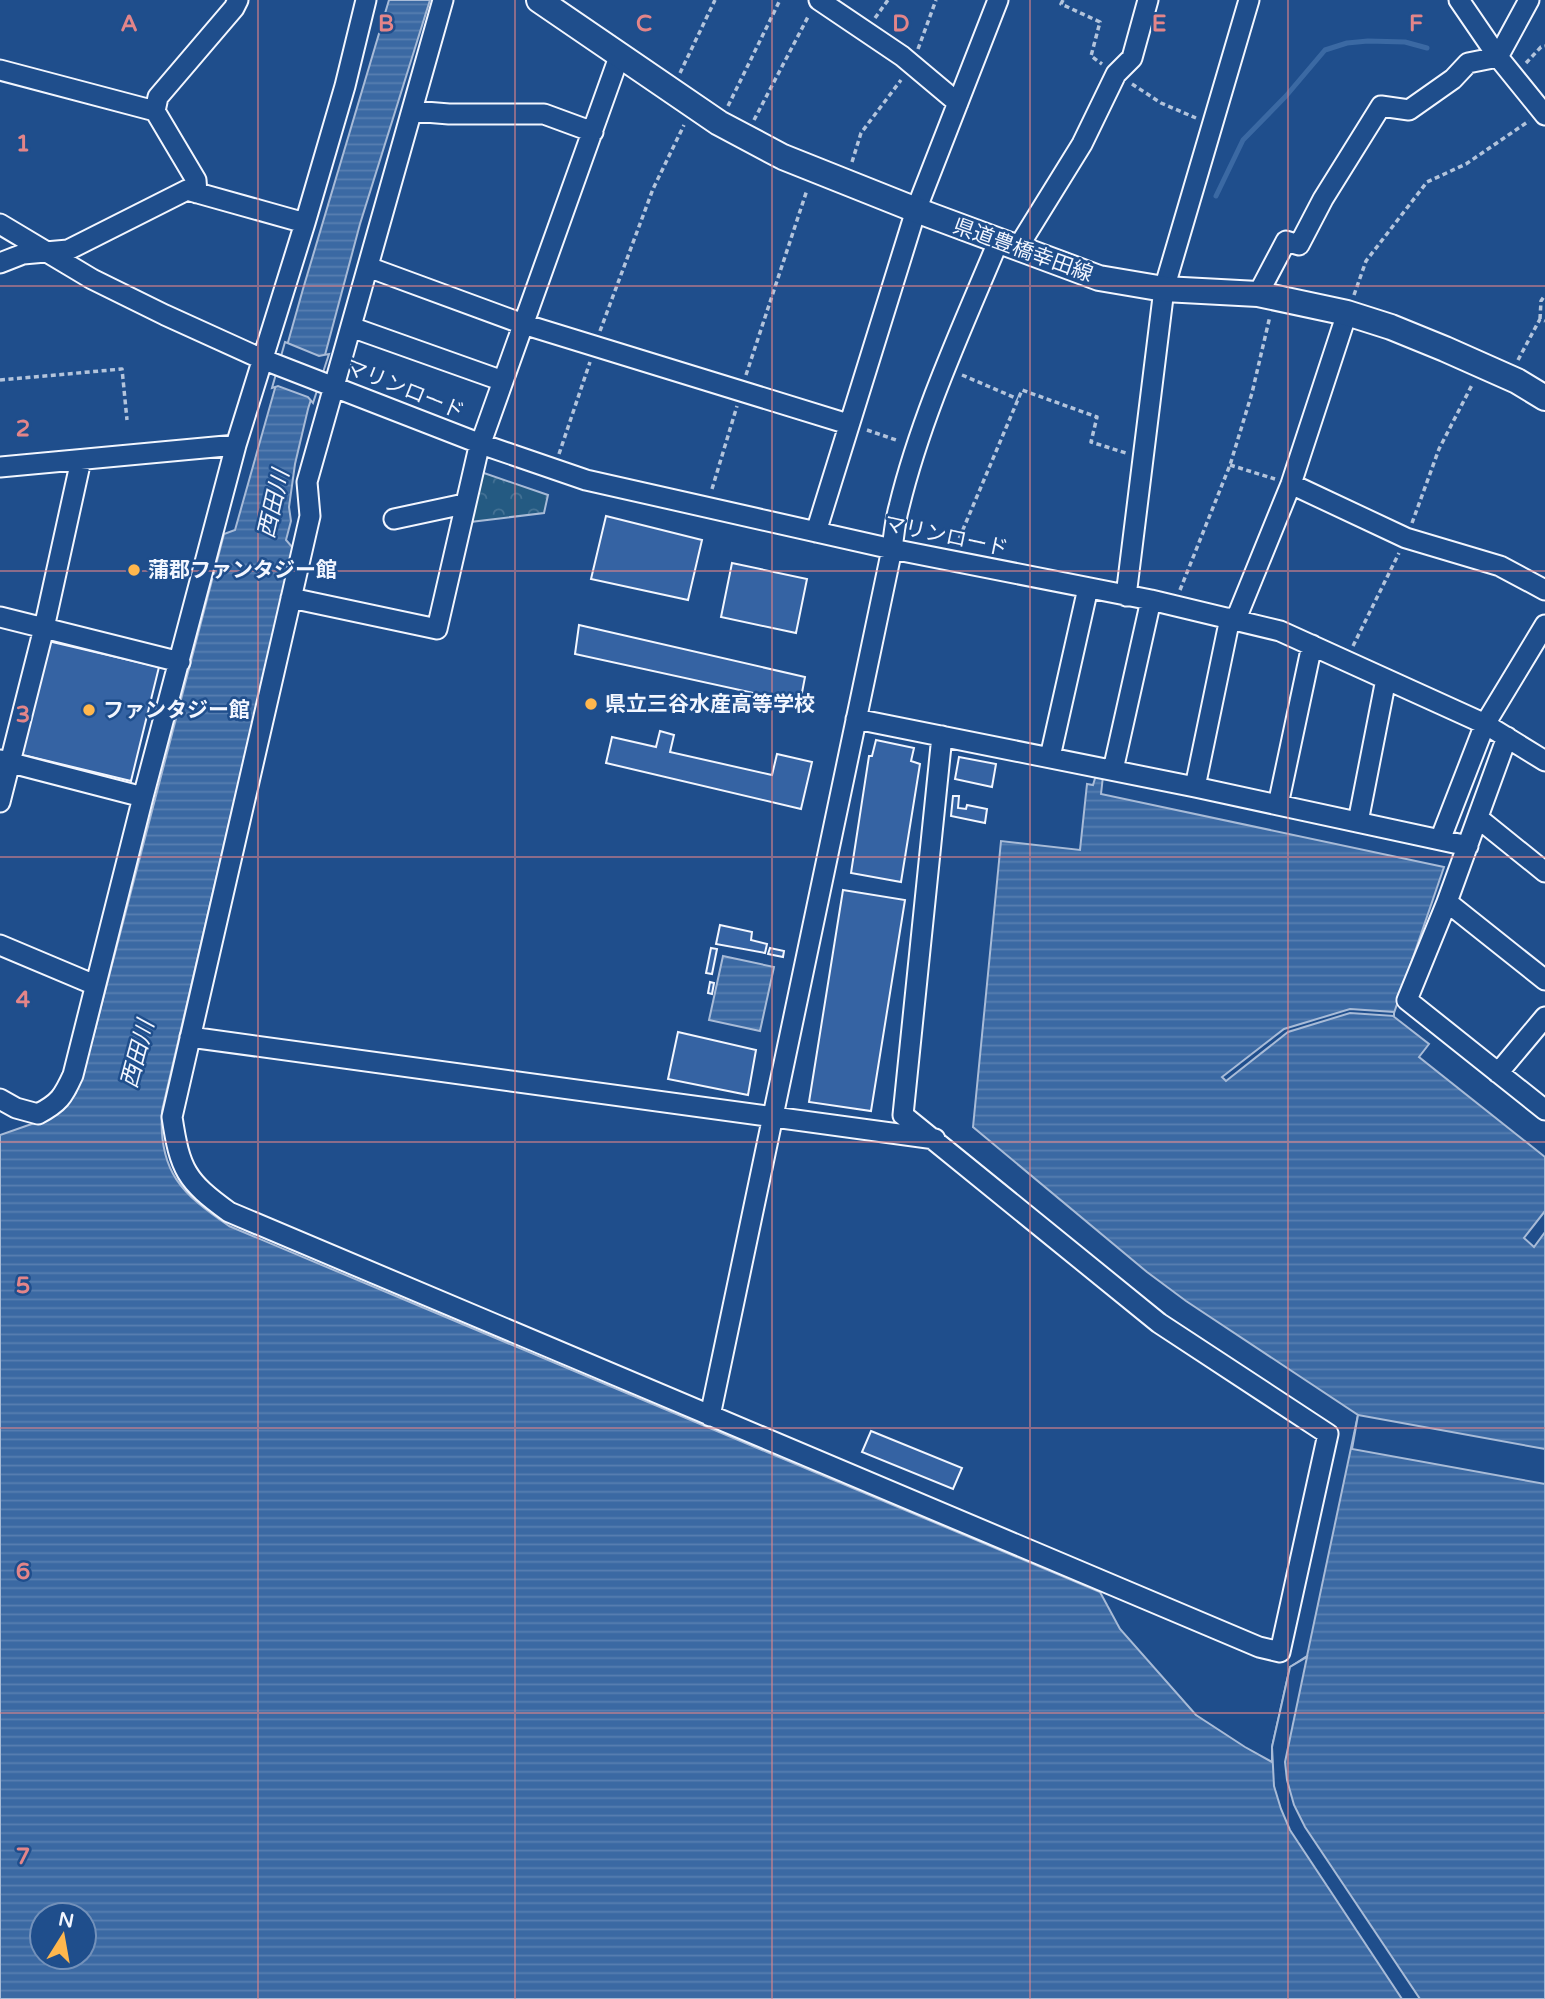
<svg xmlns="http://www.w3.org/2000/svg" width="1545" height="1999" viewBox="0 0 1545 1999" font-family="'Varela Round','Noto Sans JP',sans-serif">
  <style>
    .park { fill: url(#park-crowns); stroke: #a8bbd7; stroke-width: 2 }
    .water { fill: url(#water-rules); stroke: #a8bbd7; stroke-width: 2; fill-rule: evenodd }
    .pier { fill: #1f4e8c; stroke: #a8bbd7; stroke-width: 2 }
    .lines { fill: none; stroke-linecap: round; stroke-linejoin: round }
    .stream { stroke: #3b69a3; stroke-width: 5 }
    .building { fill: #3563a3; stroke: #f2f6ff; stroke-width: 2 }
    .minor-casing { stroke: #f2f6ff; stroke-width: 23 }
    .major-casing { stroke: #f2f6ff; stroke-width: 28 }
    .path { stroke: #b3c4dc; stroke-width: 3.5; stroke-dasharray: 5 3.5; stroke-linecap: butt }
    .minor { stroke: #1f4e8c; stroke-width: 19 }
    .major { stroke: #1f4e8c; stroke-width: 24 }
    .grid { fill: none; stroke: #e38589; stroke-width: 2; stroke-opacity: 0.55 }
    .poi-dot { fill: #ffb74d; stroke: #1f4e8c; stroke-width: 2.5 }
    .labels { text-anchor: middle; stroke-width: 5; stroke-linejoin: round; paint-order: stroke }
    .street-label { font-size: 21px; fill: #f2f6ff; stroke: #1f4e8c }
    .poi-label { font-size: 21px; font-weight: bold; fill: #f2f6ff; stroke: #1f4e8c; text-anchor: start }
    .water-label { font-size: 23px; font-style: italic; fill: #f2f6ff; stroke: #1f4e8c }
    .grid-label { font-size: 23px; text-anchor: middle; font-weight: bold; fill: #e38589; stroke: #1f4e8c; stroke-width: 5; stroke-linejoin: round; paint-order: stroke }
  </style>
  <defs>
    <pattern id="park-crowns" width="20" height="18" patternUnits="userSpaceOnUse" patternTransform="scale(1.75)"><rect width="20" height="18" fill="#245a82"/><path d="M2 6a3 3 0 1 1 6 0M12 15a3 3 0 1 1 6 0" fill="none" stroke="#447295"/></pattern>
    <pattern id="water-rules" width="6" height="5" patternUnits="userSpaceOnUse" patternTransform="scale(1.75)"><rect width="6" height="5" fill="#3b69a3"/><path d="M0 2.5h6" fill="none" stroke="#587fb1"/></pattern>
  </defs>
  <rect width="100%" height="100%" fill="#1f4e8c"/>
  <path class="park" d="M481 472 548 495 544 513 470 522Z"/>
  <path class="water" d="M389 0H430L360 224 325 355 308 409 295 464 289 507 291 521 286 540 293 548 162 1111C158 1172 182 1194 229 1226L1100 1592 1120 1629 1196 1715 1245 1747 1272 1762V1747L1290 1667 1307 1656 1358 1415 1186 1301 1147 1272 973 1127 1001 841 1080 850 1087 784 1093 785 1096 775 1103 776 1101 794 1444 867 1393 1016 1429 1044 1419 1057 1545 1157V1999H0V1135L43 1120 65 1107 76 1093 95 1030 224 534 235 530 303 289ZM42 1915H84V1957H42Z
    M723 956 774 967 760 1031 709 1020Z"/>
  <path class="pier" d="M285 342 319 356 329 354 313 403 308 397 278 386 272 388Z
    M1350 1009 1394 1012V1016L1350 1013 1288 1032 1226 1081 1222 1077 1284 1029Z
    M1545 1211V1232L1534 1247 1524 1238Z
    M1358 1415 1545 1449V1484L1352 1449Z
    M1307 1657 1285 1762 1287 1780 1294 1805 1305 1827 1420 1999H1402L1290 1830 1281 1809 1274 1786 1272 1747 1290 1667Z"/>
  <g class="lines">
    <path class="stream" d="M1216 196 1243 140 1286 96 1325 50 1347 43 1368 41 1405 42 1427 48"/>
  </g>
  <path class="building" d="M606 516 702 540 688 600 591 579Z
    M732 563 807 579 796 633 721 617Z
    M579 625 805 677 800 703 575 654Z
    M48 641 159 667 131 781 19 754Z
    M660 731 674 735 670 752 772 775 777 754 812 762 801 809 606 763 612 737 656 747Z
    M876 740 914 748 911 761 920 764 901 882 851 873 869 756H872Z
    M959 757 996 764 992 787 955 779Z
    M953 796H959L958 808 966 809 967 805 987 809 985 823 951 816Z
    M843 890 905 900 871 1111 809 1102Z
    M720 925 752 932 751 940 767 944 765 953 716 944Z
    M711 948 717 949 712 974 706 973Z
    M770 948 784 951 783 957 768 954Z
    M710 982 714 983 712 994 708 993Z
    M678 1032 756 1050 748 1095 668 1079Z
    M871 1431 962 1468 953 1489 862 1452Z"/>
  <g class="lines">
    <defs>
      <path id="minor" d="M443 0 307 482 310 516 172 1117C180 1170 186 1181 229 1212L1259 1647 1280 1652 1328 1434 1159 1323 903 1115 942 736
        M819 0 902 56 958 103
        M1459 0 1498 57 1545 115
        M1498 57 1529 0
        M0 70 155 111
        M413 111 449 114H544L593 132
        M197 193 196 180 155 111 158 97 234 8 238 0
        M0 224 92 279 165 315 262 359 481 444 586 480 892 549 1151 600 1280 631 1485 724 1545 761
        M1017 249 1082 144 1116 74 1132 58 1148 0
        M0 263 23 254 68 250 187 190 305 223
        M368 267 523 324 848 424
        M1258 294 1286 241 1299 245 1323 199 1381 106 1409 110 1453 79 1468 63 1498 57
        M351 327 503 381
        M0 467 236 445
        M1291 484 1406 538 1500 566 1545 590
        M394 519 464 504
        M816 532 916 210 998 0
        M1126 596 1164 289 1249 0
        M291 598 437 629 478 451 620 54
        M0 617 180 662
        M1236 619 1291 484 1347 313
        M856 719 1195 787 1468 846
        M1507 737 1447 902 1407 1000 1545 1110
        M1050 757 1088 588
        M0 760 143 797
        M1113 770 1151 600
        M1195 787 1230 618
        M0 802 44 628 81 460
        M1278 805 1312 645
        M1478 818 1545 872
        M1358 822 1386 679
        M1440 840 1485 724 1545 625
        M1447 902 1545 980
        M0 945 95 985
        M190 1037 935 1139
        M1498 1073 1545 1017
        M0 1099 16 1108 38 1114C59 1103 63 1097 73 1075L143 797 236 445 305 223 345 86 366 0
        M710 1416 892 549C894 535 895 521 899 507 921 416 962 328 998 242"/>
      <path id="major" d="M539 0 719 123 783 157 916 210 1099 278 1164 289 1258 294 1347 313 1391 327 1445 349 1517 381 1545 398"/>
    </defs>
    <use href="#minor" class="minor-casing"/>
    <use href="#major" class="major-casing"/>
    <path class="path" d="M1063 0 1061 4 1100 22 1091 56 1102 64
      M875 18 888 0
      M918 49 936 0
      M1526 63 1541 47 1545 46
      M680 73 715 0
      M1132 84 1161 103 1196 118
      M728 106 780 0
      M754 120 809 15
      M852 162 861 133 901 80
      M1354 295 1366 261 1427 182 1466 164 1529 121
      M1540 319 1541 301 1545 295
      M600 331 653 189 684 125
      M1518 360 1540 319 1545 321
      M746 375 807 190
      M962 375 1018 399
      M0 380 122 369 127 420
      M867 430 899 441
      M559 454 590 362
      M1230 465 1275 479
      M712 489 737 406
      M1412 523 1439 449 1473 383
      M956 546 1022 390 1097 417 1091 442 1126 453
      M1180 590 1230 465 1252 393 1270 316
      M1353 646 1399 553"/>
    <use href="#minor" class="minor"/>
    <use href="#major" class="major"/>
  </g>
  <path class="grid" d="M258 0V1999M515 0V1999M772 0V1999M1030 0V1999M1288 0V1999M0 286H1545M0 571H1545M0 857H1545M0 1142H1545M0 1428H1545M0 1713H1545"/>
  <g class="poi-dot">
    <circle cx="134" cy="570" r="7"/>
    <circle cx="591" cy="704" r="7"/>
    <circle cx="89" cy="710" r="7"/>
  </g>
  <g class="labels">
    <g class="street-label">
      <text transform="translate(1023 250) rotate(20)" y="7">県道豊橋幸田線</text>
      <text transform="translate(405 389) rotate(22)" y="7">マリンロード</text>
      <text transform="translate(946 536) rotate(12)" y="7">マリンロード</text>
    </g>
    <g class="poi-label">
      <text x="148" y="577">蒲郡ファンタジー館</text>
      <text x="605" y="711">県立三谷水産高等学校</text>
      <text x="103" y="717">ファンタジー館</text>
    </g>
    <g class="water-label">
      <text transform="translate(273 504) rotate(-77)" y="8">西田川</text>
      <text transform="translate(137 1054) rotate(-75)" y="8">西田川</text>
    </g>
  </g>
  <g class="grid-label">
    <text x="129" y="31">A</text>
    <text x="386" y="31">B</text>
    <text x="644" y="31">C</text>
    <text x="901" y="31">D</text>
    <text x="1159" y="31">E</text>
    <text x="1416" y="31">F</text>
    <text x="23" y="151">1</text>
    <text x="23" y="436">2</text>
    <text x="23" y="722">3</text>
    <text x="23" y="1007">4</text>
    <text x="23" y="1293">5</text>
    <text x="23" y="1579">6</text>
    <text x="23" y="1864">7</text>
  </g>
  <g transform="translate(63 1936) rotate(11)"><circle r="33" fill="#1f4e8c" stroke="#7391ba" stroke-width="2"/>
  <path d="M0-5L12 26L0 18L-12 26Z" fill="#ffb74d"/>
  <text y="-10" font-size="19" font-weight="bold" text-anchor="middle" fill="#f2f6ff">N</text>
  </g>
</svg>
